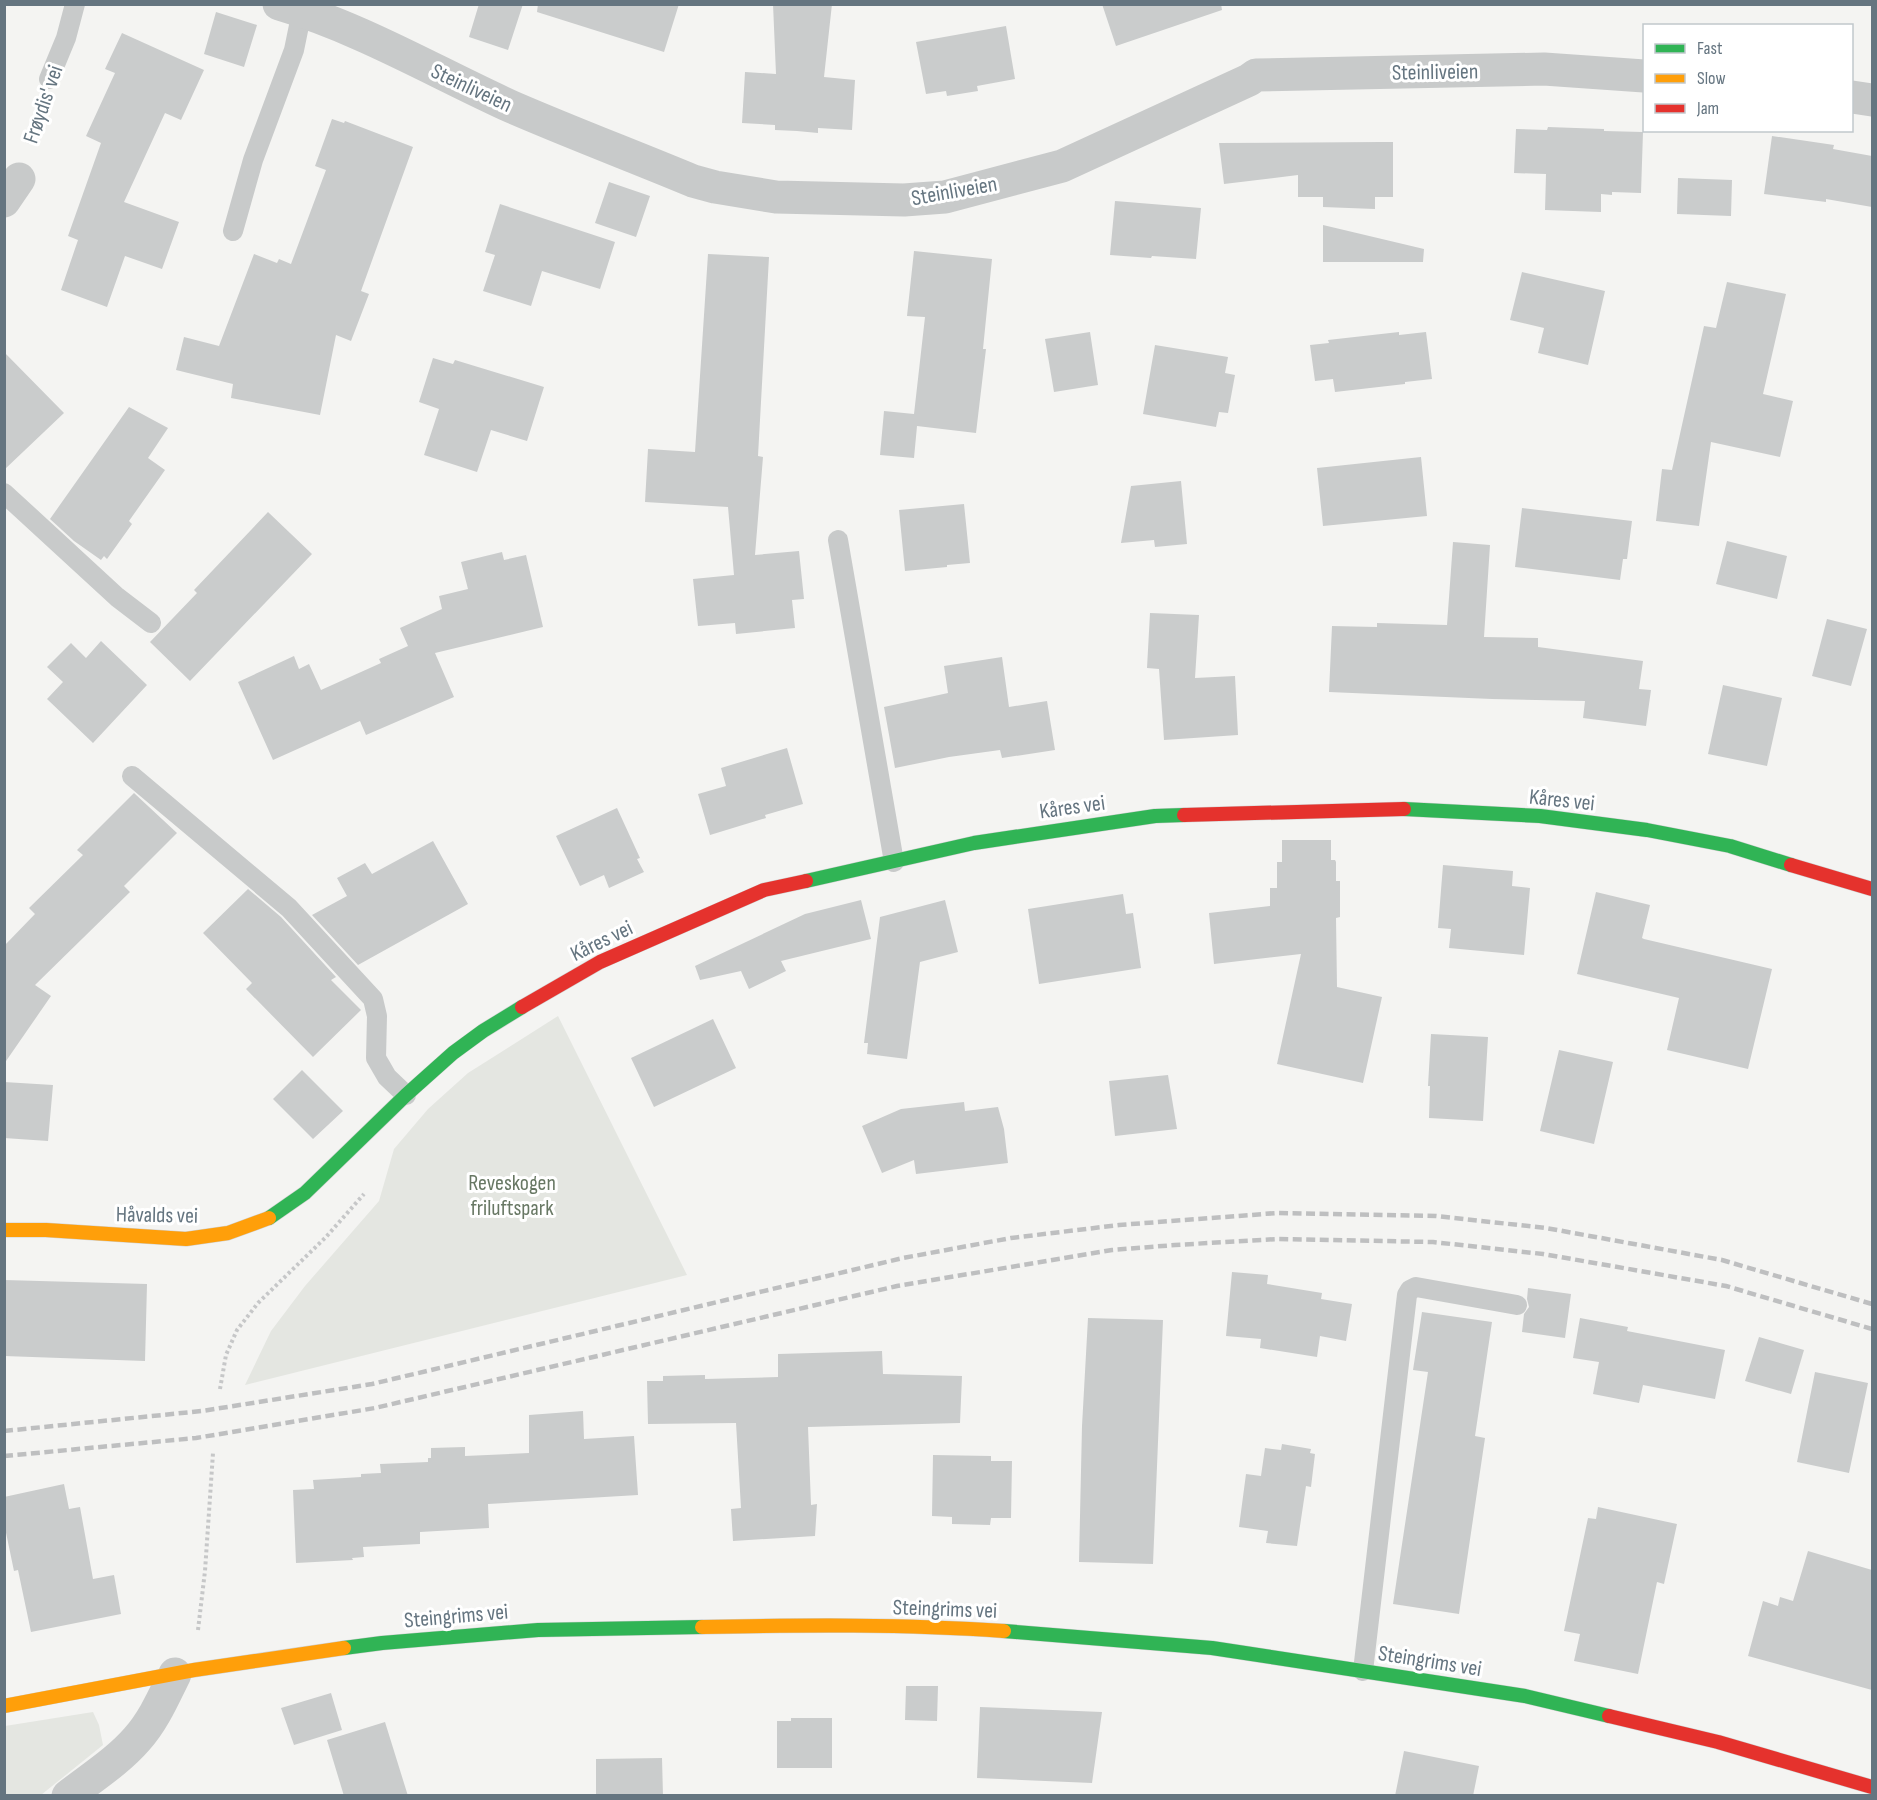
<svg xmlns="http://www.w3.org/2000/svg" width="1877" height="1800" viewBox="0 0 1877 1800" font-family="'Sofia Sans Condensed',sans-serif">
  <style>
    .green { fill: #e4e6e1 }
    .building { fill: #cacccc }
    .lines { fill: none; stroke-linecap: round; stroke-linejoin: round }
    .fast-casing { stroke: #d0d1d1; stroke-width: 15 }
    .slow-casing { stroke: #d0d1d1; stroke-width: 15 }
    .jam-casing { stroke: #d0d1d1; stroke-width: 15 }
    .path { stroke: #c6c7c8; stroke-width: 4; stroke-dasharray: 3 3; stroke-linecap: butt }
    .lane { stroke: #c8caca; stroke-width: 20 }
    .street { stroke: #c8caca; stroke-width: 33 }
    .fast { stroke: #30b455; stroke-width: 14 }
    .slow { stroke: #ff9f0a; stroke-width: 14 }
    .jam { stroke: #e5322d; stroke-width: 14 }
    .rail { stroke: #bebfc0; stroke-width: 4.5; stroke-dasharray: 9 4.5; stroke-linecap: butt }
    .labels { text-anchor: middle; stroke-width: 6; stroke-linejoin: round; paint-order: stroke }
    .street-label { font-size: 22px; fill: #657580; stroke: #fff }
    .park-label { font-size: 22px; fill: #687864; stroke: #fff }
  </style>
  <rect width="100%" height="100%" fill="#f4f4f2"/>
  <path class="green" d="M558 1016 687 1275 245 1385 271 1331 305 1286 379 1201 394 1149 428 1109 468 1073Z
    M93 1712 99 1725 103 1745 41 1795H5V1726Z"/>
  <path class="building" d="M479 4H523L508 50 469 37Z
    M538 4H679L664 52 537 12Z
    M773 4H832L824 77 855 80 852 130 818 128V133L797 131 775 130V125L742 123 745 72 776 74Z
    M1102 4H1221L1222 10 1116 46Z
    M216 12 257 25 244 67 204 54Z
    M1006 26 1015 79 977 86 978 91 947 96 946 91 926 94 916 42Z
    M122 33 204 70 181 120 165 113 124 202 179 222 162 269 125 256 107 307 61 290 78 240 68 236 101 143 86 136 115 73 105 69Z
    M332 119 344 123 345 121 413 147 361 291 369 294 351 341 336 335 320 415 231 398 233 384 176 370 184 337 219 346 254 254 277 263 279 259 291 264 326 170 315 166Z
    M1548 127 1604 129V131L1643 132 1641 193 1612 192V195L1601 194V212L1545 210 1546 174 1514 173 1516 129 1547 130Z
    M1772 136 1834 145 1833 149 1872 156V207L1826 199V202L1764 194Z
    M1381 142H1393V197H1375V209L1323 207V197H1298V175L1224 184 1219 143Z
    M1678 178 1732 180 1731 216 1677 214Z
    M609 182 650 196 636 237 595 223Z
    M1115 201 1201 208 1196 259 1152 256 1151 258 1110 255Z
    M500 204 615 242 600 289 542 271 531 306 483 291 495 255 485 252Z
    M1323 225 1424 249 1423 262H1323Z
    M914 251 992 259 983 349H986L976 433 917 426 914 458 880 455 884 411 914 414 925 317 907 316Z
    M708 254 769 257 758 456 763 457 755 555 799 551 804 599 792 600 795 628 736 634 735 623 698 626 693 579 734 575 728 507 645 502 648 449 695 452Z
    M1522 272 1605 291 1588 365 1538 353 1544 328 1510 320Z
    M1727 282 1786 294 1763 394 1793 401 1780 457 1711 442 1699 526 1656 521 1662 469 1672 470 1704 326 1716 328Z
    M1090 332 1098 385 1054 392 1045 339Z
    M1399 332V335L1426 332 1432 379 1405 382V384L1335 392 1333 379 1315 381 1310 345 1329 343 1328 340Z
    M1155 345 1228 357 1225 373 1235 375 1228 413 1219 412 1216 427 1143 414Z
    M4 352 64 413 4 470Z
    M433 358 453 364 455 360 544 387 527 441 491 430 477 472 424 455 439 409 419 402Z
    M129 407 168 428 148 458 165 470 129 521 132 524 107 559 104 556 101 560 74 541 50 519Z
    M1421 457 1427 516 1323 526 1317 468Z
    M1181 481 1187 544 1155 547 1154 540 1121 543 1131 486Z
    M964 504 970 563 947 565V567L905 571 899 510Z
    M1522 508 1632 521 1627 559H1623L1620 580 1515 567Z
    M268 512 312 554 190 681 150 642 197 593 194 590Z
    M1727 541 1787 556 1777 599 1716 584Z
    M1453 542 1490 545 1484 637 1538 638V647L1643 661 1639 689 1651 690 1646 726 1583 718 1585 701 1492 699 1329 692 1332 626 1377 627V623L1447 625Z
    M502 552 504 560 526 555 543 627 435 653 454 697 366 735 360 721 273 760 238 682 294 656 299 669 309 664 321 690 381 663 379 659 408 646 400 628 442 609 439 596 468 589 461 562Z
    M1150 613 1199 615 1195 678 1235 676 1238 735 1164 740 1159 669 1147 668Z
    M1827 619 1867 629 1851 686 1812 676Z
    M101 641 147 685 93 743 47 699 63 682 47 667 71 643 86 658Z
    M1002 657 1009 707 1047 701 1055 750 1002 758 1000 750 949 757 895 768 884 707 948 693 944 666Z
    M1723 685 1782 698 1767 766 1708 754Z
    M787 748 803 804 765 815 766 818 710 835 698 794 726 786 721 768Z
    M134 793 177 833 124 886 130 892 35 985 51 996 4 1064V946L35 914 29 908 83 855 77 850Z
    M617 808 640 858 637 859 644 872 609 888 604 875 580 886 556 836Z
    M1282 840H1331V860H1335L1336 862V881H1340V917L1336 918 1337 987 1382 997 1363 1083 1277 1064 1301 954 1214 964 1209 913 1270 906V888H1277V862H1282Z
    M433 841 468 904 358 965 312 915 347 896 337 878 365 863 372 874Z
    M1443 865 1513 871 1512 886 1530 888 1524 955 1449 948 1451 929 1438 928Z
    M248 889 281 917 336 977 331 980 361 1010 313 1057 246 989 252 983 203 933Z
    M1596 892 1650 905 1642 938 1644 939 1772 969 1748 1069 1667 1050 1679 998 1577 974Z
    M1123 894 1126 914 1133 913 1141 968 1039 984 1028 909Z
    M861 900 871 939 781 961 786 971 749 989 741 971 700 980 695 966 805 914Z
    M945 900 958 952 920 962 907 1059 867 1054 868 1043H864L880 917Z
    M713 1019 736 1068 654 1107 631 1058Z
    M1431 1034 1488 1037 1483 1121 1429 1118 1430 1086H1428Z
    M1559 1050 1613 1062 1594 1144 1540 1131Z
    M302 1070 343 1111 313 1139 273 1099Z
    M1168 1075 1177 1129 1115 1136 1109 1081Z
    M4 1082 53 1085 48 1141 4 1138Z
    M964 1102 965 1111 998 1107 1004 1129 1008 1163 916 1174 914 1160 882 1173 862 1126 901 1109Z
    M1232 1272 1268 1275 1267 1284 1322 1293 1321 1299 1352 1304 1346 1341 1320 1336 1317 1357 1260 1348 1261 1339 1226 1336Z
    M4 1280 147 1284 145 1361 4 1356Z
    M1528 1288 1571 1294 1565 1338 1522 1332 1524 1314 1529 1307 1527 1299Z
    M1422 1312 1492 1322 1475 1436 1485 1438 1459 1614 1393 1604 1428 1372 1413 1370Z
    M1088 1318 1163 1320 1153 1564 1079 1562 1082 1426Z
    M1580 1318 1628 1327 1627 1331 1725 1350 1715 1399 1643 1385 1639 1403 1593 1394 1599 1362 1573 1358Z
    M1759 1337 1804 1350 1791 1394 1745 1381Z
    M882 1351 883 1374 962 1376 960 1423 808 1427 811 1505 817 1504 815 1536 733 1541 731 1509 741 1508 736 1423 648 1424 647 1381H663V1376L705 1375V1379L778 1377V1354Z
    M1815 1372 1868 1383 1849 1473 1797 1462Z
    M583 1411 584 1439 634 1436 638 1495 488 1504 489 1528 420 1532V1544L363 1547 364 1557 352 1558 353 1560 296 1563 293 1490 314 1489 313 1480 361 1477V1474L381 1473 380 1464 428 1462V1458H431V1448L465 1447V1456L529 1453V1415Z
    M1282 1444 1311 1449 1310 1453 1315 1454 1311 1487 1306 1486 1297 1546 1266 1543 1268 1531 1239 1527 1246 1474 1261 1476 1265 1448 1281 1450Z
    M933 1455 991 1456V1461H1012L1011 1518H991L990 1525 952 1524V1517L932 1516Z
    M64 1484 69 1509 80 1507 93 1579 114 1575 121 1614 31 1632 18 1570 14 1571 4 1523V1497Z
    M1598 1507 1677 1524 1664 1584 1657 1582 1638 1674 1574 1661 1580 1634 1564 1631 1588 1518 1596 1519Z
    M1808 1551 1872 1570V1690L1748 1656 1763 1601 1778 1606 1780 1597 1793 1601Z
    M906 1686H938L937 1721 905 1720Z
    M331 1693 342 1730 294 1745 281 1708Z
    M980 1707 1102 1712 1092 1783 977 1778Z
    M791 1718H832V1768H777V1721H791Z
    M385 1722 408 1796H344L327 1740Z
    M1404 1751 1479 1766 1473 1796H1395Z
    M662 1758 663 1796H596V1759Z"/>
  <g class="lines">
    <defs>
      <path id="fast" d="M1404 809 1540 816 1647 830 1730 846 1791 865
        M806 881 974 843 1155 816 1184 815
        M269 1218 305 1193 406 1095 453 1053 483 1031 522 1007
        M1004 1631 1212 1648 1525 1696 1609 1716
        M344 1648 382 1643 538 1630 702 1627"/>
      <path id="slow" d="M4 1230H46L186 1239 228 1233 269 1218
        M702 1627C803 1625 904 1624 1004 1631
        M4 1706 194 1670 344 1648"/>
      <path id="jam" d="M1184 815 1404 809
        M1791 865 1872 889
        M522 1007 600 962 764 890 806 881
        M1609 1716 1718 1742 1872 1787"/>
    </defs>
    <use href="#fast" class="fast-casing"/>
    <use href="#slow" class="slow-casing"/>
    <use href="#jam" class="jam-casing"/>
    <path class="path" d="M27 143 39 107
      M220 1389 226 1355 237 1330 258 1303 326 1237 364 1194
      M198 1630 205 1571 213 1453"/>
    <path class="lane" d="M49 79 66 38 75 4
      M233 231 253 160 294 50 302 11
      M4 493 117 597 151 623
      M838 540 894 862
      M132 776 289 908 373 999 377 1016 376 1058 387 1077 406 1095
      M1363 1671 1407 1295 1410 1290 1416 1287 1517 1305"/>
    <path class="street" d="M279 4C361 28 435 72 512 107 572 133 633 156 693 181L715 187 776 197 904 200 945 197 1062 166 1249 80 1256 75 1544 69 1644 76
      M1852 97 1872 100
      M4 201 19 179
      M68 1796C91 1778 118 1761 137 1739 154 1720 164 1696 175 1674"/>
    <use href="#fast" class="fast"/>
    <use href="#slow" class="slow"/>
    <use href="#jam" class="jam"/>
    <path class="rail" d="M4 1431 202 1411 372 1384 903 1258 1011 1238 1119 1225 1277 1213 1436 1216 1546 1228 1722 1260 1872 1304
      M4 1456 196 1438 375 1408 897 1286 1112 1250 1175 1245 1277 1239 1433 1242 1543 1254 1726 1286 1872 1329"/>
  </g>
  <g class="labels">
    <g class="street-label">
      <text transform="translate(1435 71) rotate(-1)" y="8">Steinliveien</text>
      <text transform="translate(472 87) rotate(25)" y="8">Steinliveien</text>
      <text transform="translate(42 104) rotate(-71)" y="8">Frøydis' vei</text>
      <text transform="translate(954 190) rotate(-10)" y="8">Steinliveien</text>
      <text transform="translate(1562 799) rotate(6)" y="8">Kåres vei</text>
      <text transform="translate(1072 806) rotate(-8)" y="8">Kåres vei</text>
      <text transform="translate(601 940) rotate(-26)" y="8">Kåres vei</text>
      <text transform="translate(157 1214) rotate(1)" y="8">Håvalds vei</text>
      <text transform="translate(945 1608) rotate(2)" y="8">Steingrims vei</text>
      <text transform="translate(456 1615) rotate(-5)" y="8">Steingrims vei</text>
      <text transform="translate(1430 1660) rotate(9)" y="8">Steingrims vei</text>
    </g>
    <g class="park-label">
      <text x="512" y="1190">Reveskogen<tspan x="512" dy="25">friluftspark</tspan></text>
    </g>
  </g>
  <rect width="1877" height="1800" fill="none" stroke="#657580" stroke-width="12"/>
  <rect x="1643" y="24" width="210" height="108" fill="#ffffff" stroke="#c1c8cc" stroke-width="1.5"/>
  <rect x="1655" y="44" width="30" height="9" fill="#30b455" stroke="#c1c8cc" stroke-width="1.5"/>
  <text x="1697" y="54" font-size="18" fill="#657580">Fast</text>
  <rect x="1655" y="74" width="30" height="9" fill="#ff9f0a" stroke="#c1c8cc" stroke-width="1.5"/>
  <text x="1697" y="84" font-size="18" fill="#657580">Slow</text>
  <rect x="1655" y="104" width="30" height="9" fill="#e5322d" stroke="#c1c8cc" stroke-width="1.5"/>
  <text x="1697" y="114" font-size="18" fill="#657580">Jam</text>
</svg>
